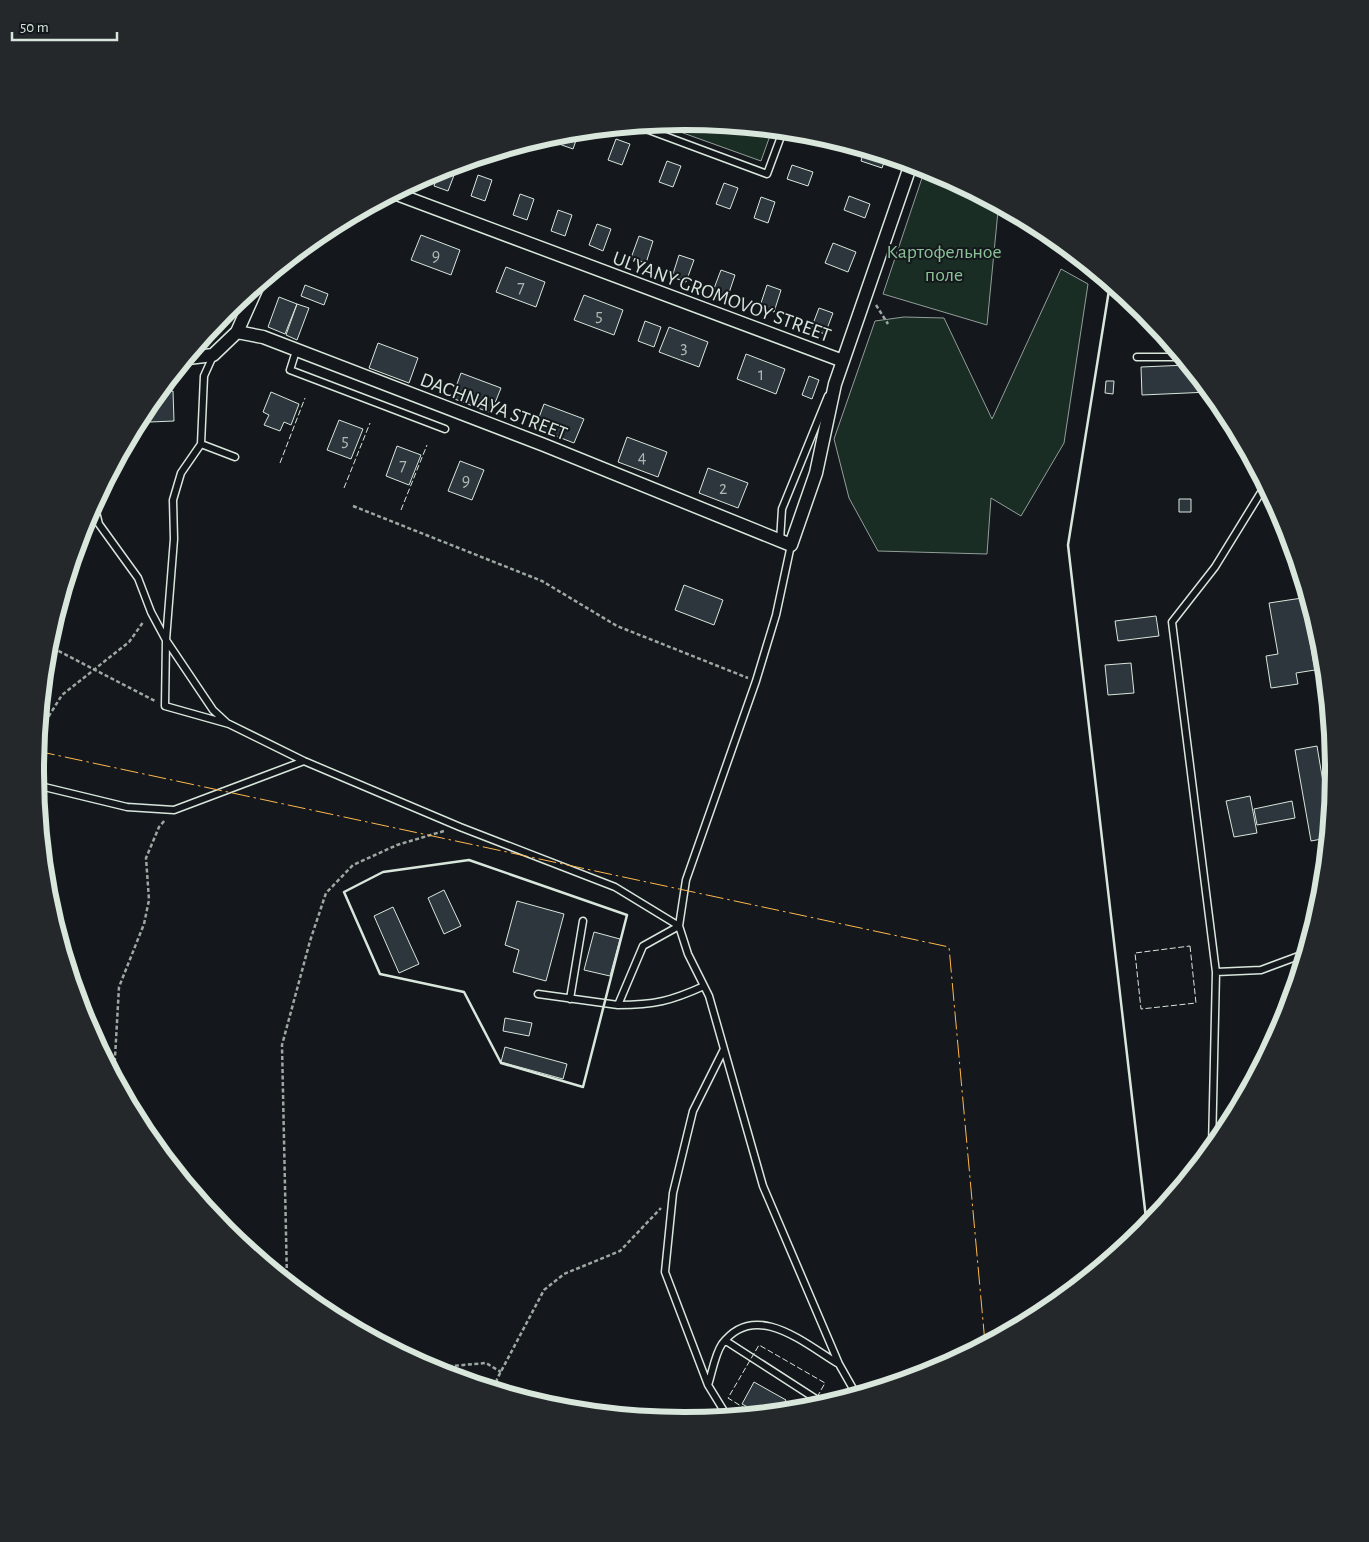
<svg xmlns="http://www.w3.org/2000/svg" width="1369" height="1542" viewBox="0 0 1369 1542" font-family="'Alegreya Sans',sans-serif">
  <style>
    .green { fill: #1a2d24; stroke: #939e99 }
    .building { fill: #2c363c; stroke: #d8e6dc }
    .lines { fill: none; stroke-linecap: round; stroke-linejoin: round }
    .service-casing { stroke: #d8e6dc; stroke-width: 9 }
    .minor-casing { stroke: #d8e6dc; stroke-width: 15 }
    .path { stroke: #9da8a2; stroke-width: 2.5; stroke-dasharray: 4 2.5; stroke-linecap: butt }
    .service { stroke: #14181c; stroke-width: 6 }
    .minor { stroke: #14181c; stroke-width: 12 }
    .fence { stroke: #d8e6dc; stroke-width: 1; stroke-dasharray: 6 2.5; stroke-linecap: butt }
    .wall { stroke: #d8e6dc; stroke-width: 2.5 }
    .power { stroke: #ffb74d; stroke-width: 1; stroke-dasharray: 18 4 2.5 4; stroke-linecap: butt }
    .labels { text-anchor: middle; stroke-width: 4; stroke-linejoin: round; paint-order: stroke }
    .number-label { font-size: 18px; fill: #adbab4 }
    .park-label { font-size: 20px; fill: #8ac095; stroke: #14181c }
    .street-label { font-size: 20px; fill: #d8e6dc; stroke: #14181c }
    .rim { fill: none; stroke: #d8e6dc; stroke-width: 6 }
  </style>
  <rect width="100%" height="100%" fill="#14181c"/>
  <path class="green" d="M685 122 772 130 761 161 658 124Z
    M925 169 1019 217 998 211 987 325 883 294Z
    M1061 269 1088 284 1064 443 1021 516 991 498 987 554 878 551 849 498 834 439 875 321 904 317 944 318 992 419Z"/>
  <path class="building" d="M579 132 573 149 559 144 563 133Z
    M804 133 826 138 824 144 803 136Z
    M616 139 630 144 622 165 608 160Z
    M864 150 886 157 882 168 861 161Z
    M667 161 681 166 673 187 659 182Z
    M792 165 813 172 808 186 787 179Z
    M448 167 456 170 448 191 434 186 440 170Z
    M478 175 492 180 485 201 471 196Z
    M724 183 738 188 730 209 716 204Z
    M520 194 534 199 527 220 513 215Z
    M849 196 870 204 865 218 844 210Z
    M761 197 775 202 768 223 754 218Z
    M558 210 572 215 565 236 551 231Z
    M597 224 611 229 603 251 589 245Z
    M421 235 460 250 451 275 411 260Z
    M639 236 653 241 646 263 631 258Z
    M833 243 856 252 848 272 825 263Z
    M679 255 694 260 686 282 672 277Z
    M506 267 545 282 536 307 496 292Z
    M721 270 735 275 728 296 713 291Z
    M305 285 328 294 324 305 301 296Z
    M767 285 781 290 774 312 760 306Z
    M584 295 623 310 614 335 574 320Z
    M279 297 297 304 285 334 268 327Z
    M297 304 309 308 297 340 286 335Z
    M819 308 833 313 825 334 811 329Z
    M645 321 661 327 654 347 638 341Z
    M669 327 708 342 699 367 659 352Z
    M378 343 418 358 409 383 369 368Z
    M746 354 785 369 776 394 737 379Z
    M1187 365 1209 392 1142 395 1141 367Z
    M461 373 501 388 491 413 452 398Z
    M809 376 819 380 812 399 802 395Z
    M1106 381H1114L1113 394 1105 393Z
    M173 391 174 421 150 422V404L160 392Z
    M271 392 299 404 291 425 284 422 280 431 264 425 269 415 263 412Z
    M544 404 584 419 574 443 535 428Z
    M339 420 363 429 351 459 327 450Z
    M627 437 667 452 658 477 618 462Z
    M397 446 421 455 409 485 386 476Z
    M460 461 484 470 472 500 448 491Z
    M708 468 748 483 738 508 699 493Z
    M1179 499H1191V512H1179Z
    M684 585 723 600 714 625 675 610Z
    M1302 598 1315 670 1296 673 1298 684 1271 688 1266 656 1278 654 1269 603Z
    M1156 616 1159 636 1118 641 1115 621Z
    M1131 663 1134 693 1108 695 1105 665Z
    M1317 746 1329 818 1327 838 1311 841 1295 750Z
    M1250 796 1257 833 1234 837 1226 801Z
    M1292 801 1295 818 1257 825 1254 809Z
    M444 890 461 926 444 934 428 898Z
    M517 901 564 914 546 981 513 972 519 950 505 945Z
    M393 907 419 964 399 973 374 916Z
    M594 932 620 939 610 976 584 970Z
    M505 1018 532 1023 529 1036 503 1031Z
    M505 1047 567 1064 563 1079 501 1062Z
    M754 1382 786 1400 780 1411 759 1413 742 1404Z"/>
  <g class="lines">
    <defs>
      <path id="service" d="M638 126 767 174 783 131
        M296 351 290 370 445 429
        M213 356 204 376 201 444 181 473 173 500 174 539 166 640 165 706 229 724 304 761 460 827 615 887 679 926
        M1137 357H1181
        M201 444 235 457
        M1250 457 1263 489 1266 487
        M94 504 99 524 138 578 151 612 166 640 213 710 227 723
        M780 541 782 509 828 396
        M791 545 776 615 756 681 686 880 679 926 688 954 709 996 763 1186 839 1364 856 1394
        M36 785 127 807 174 810 304 761
        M1216 972 1261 970 1304 954
        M538 994 618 1005 643 946 679 926
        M570 999 583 921
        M618 1005C654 1005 671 1001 704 986
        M724 1049 693 1111 673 1193 665 1272 708 1385 727 1416
        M1212 1148 1216 972 1172 622 1215 567 1263 489
        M726 1341 816 1399 832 1402
        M708 1385C712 1373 715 1354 722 1344 755 1300 804 1343 837 1363"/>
      <path id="minor" d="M394 193 843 361 911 164
        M237 332 258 285
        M188 358 213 355 237 332 263 337 544 445 791 545 816 473 835 384 843 361"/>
    </defs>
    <use href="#service" class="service-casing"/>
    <use href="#minor" class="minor-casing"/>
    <path class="path" d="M876 305 888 324
      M353 506 542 581 617 626 748 678
      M47 645 155 701
      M38 740 42 727 62 695 129 642 144 621
      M114 1075 119 987 144 924 149 900 146 858 159 827 165 820
      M287 1281 282 1045 310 941 326 893 353 865 397 845 444 831
      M429 1368 486 1363 501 1372
      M496 1389 497 1379 544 1290 564 1274 620 1251 661 1208"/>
    <use href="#service" class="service"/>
    <use href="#minor" class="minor"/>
    <path class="fence" d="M280 463 305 398
      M344 488 370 423
      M401 510 427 445
      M1190 946 1196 1003 1141 1009 1135 953Z
      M754 1414 728 1398 759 1345 825 1383 811 1408"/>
    <path class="wall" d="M1110 284 1068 545 1147 1227
      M469 860 627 915 583 1087 501 1063 464 992 380 974 344 892 383 872Z"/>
    <path class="power" d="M37 751 949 947 985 1343"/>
  </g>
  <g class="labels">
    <g class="number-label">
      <text x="436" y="261">9</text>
      <text x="521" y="293">7</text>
      <text x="599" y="321">5</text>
      <text x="684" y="353">3</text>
      <text x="761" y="380">1</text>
      <text x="345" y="446">5</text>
      <text x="642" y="463">4</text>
      <text x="403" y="471">7</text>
      <text x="466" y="486">9</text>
      <text x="723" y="494">2</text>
    </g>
    <g class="park-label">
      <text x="944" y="258">Картофельное<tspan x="944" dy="23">поле</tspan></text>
    </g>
    <g class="street-label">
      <text transform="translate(722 296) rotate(20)" y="7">UL'YANY GROMOVOY STREET</text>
      <text transform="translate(494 406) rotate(21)" y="7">DACHNAYA STREET</text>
    </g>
  </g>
  <path d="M0 0H1369V1542H0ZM684 130H685A640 640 0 0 1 1325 770V772A640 640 0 0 1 685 1412H684A640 640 0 0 1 44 772V770A640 640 0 0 1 684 130Z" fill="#24282b" fill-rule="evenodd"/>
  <path class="rim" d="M684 130H685A640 640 0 0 1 1325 770V772A640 640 0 0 1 685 1412H684A640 640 0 0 1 44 772V770A640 640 0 0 1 684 130Z"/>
  <path d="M12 32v8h105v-8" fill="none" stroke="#d8e6dc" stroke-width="2.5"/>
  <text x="20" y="32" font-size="15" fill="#d8e6dc" stroke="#14181c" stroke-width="4" paint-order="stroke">50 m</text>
</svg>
